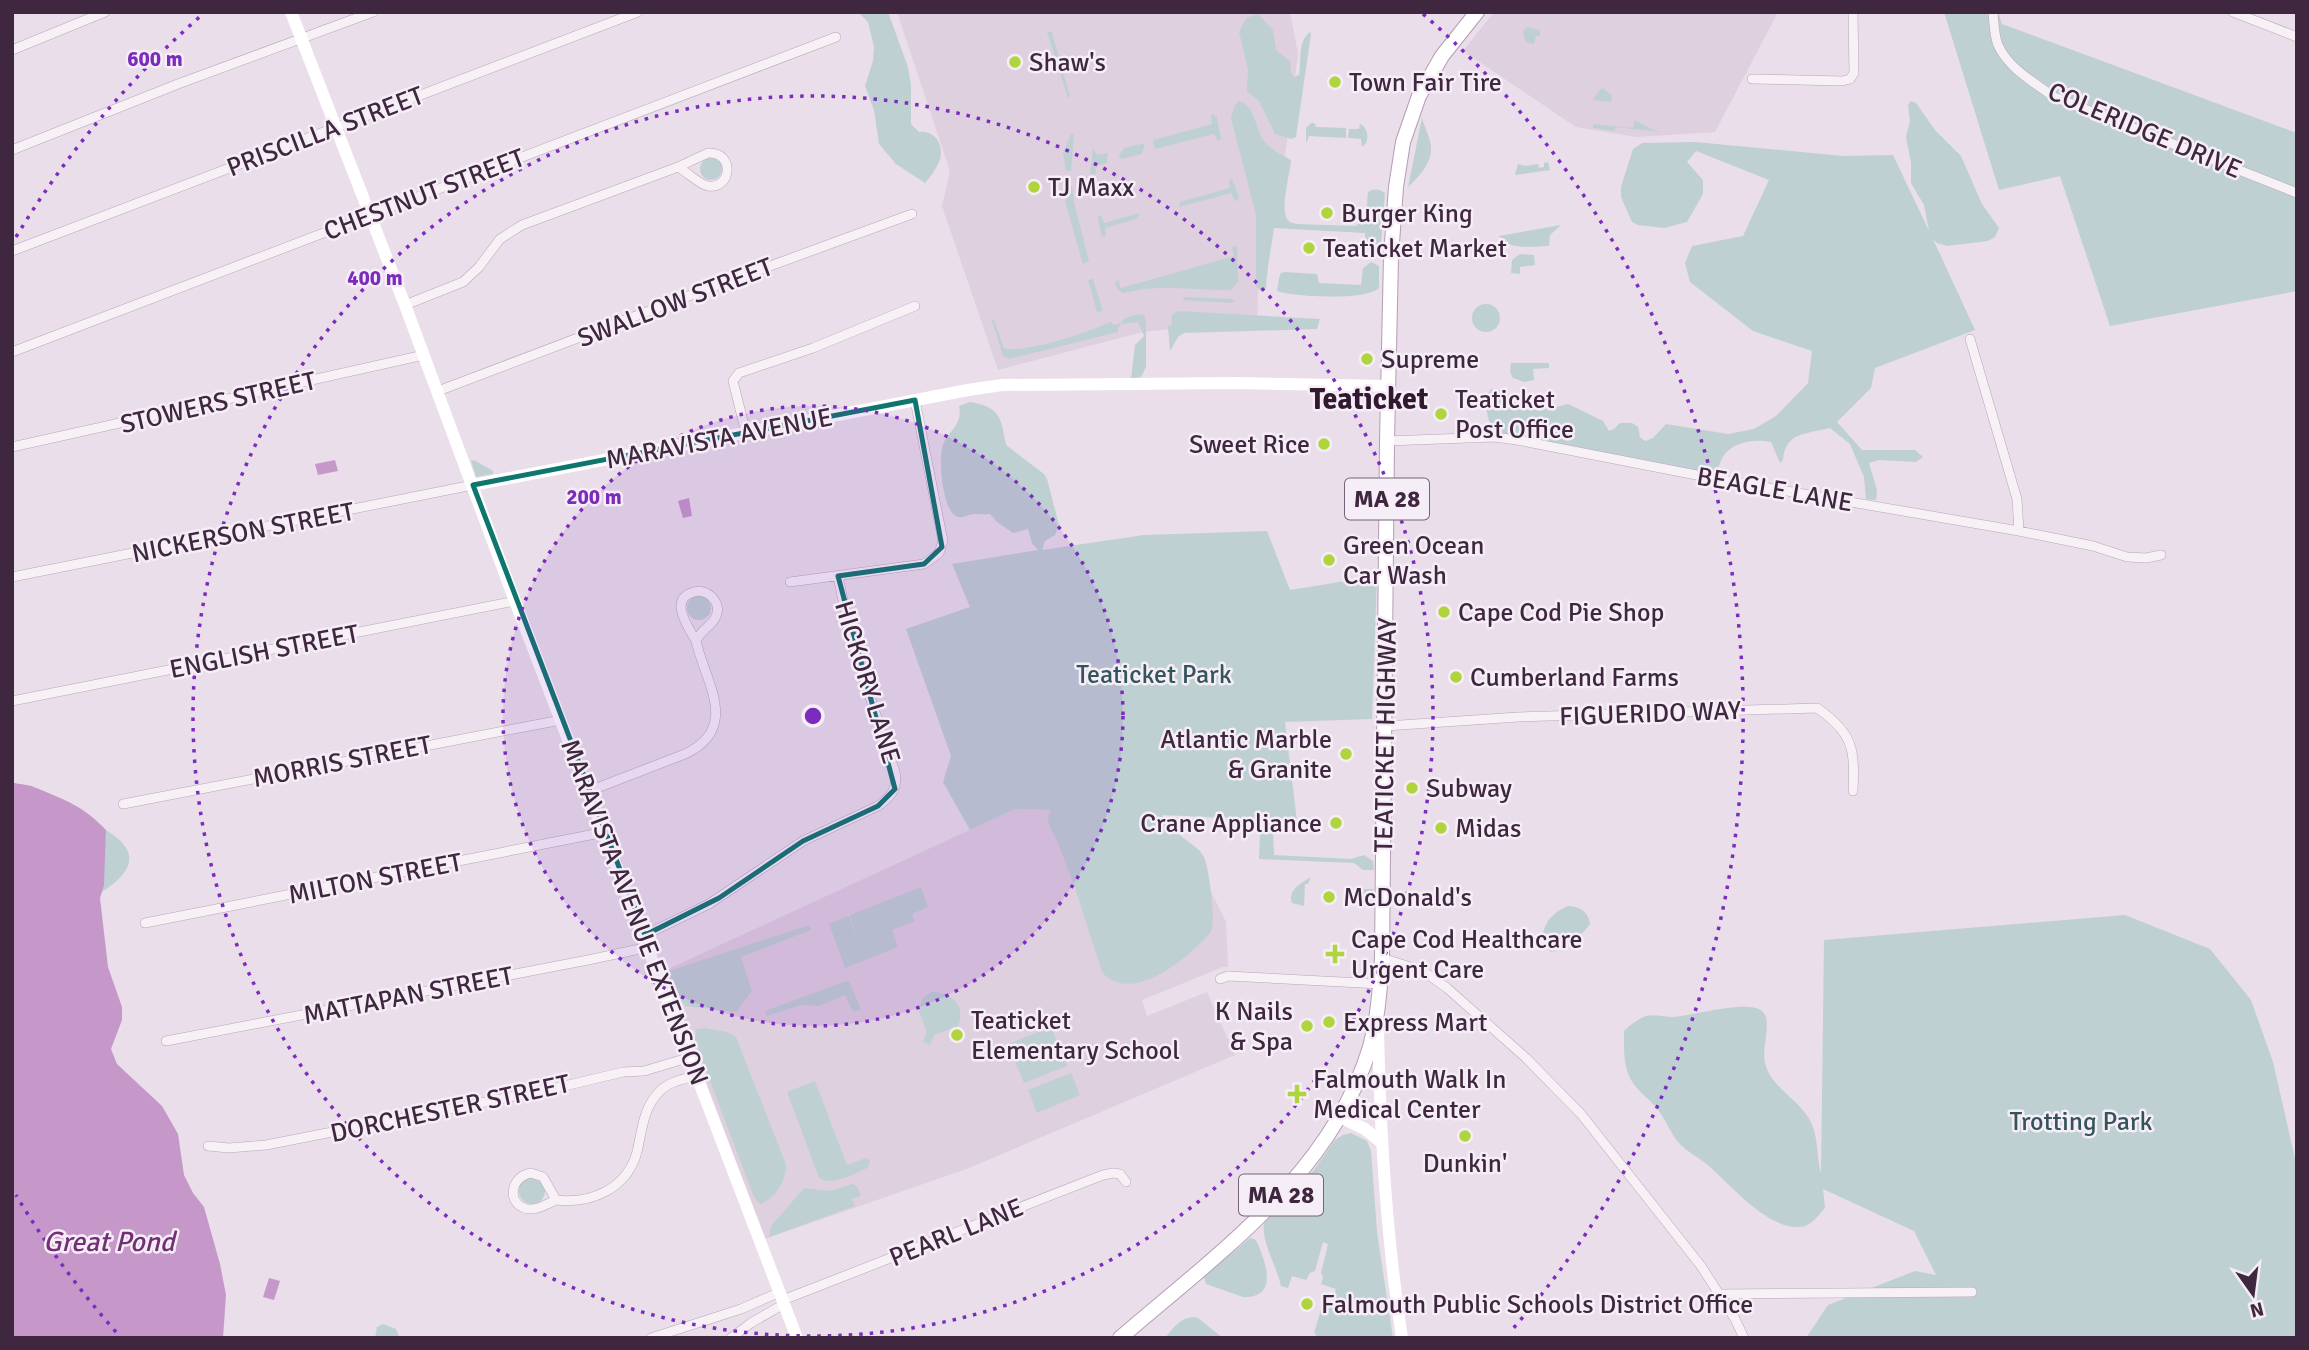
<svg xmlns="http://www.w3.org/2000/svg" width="2309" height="1350" viewBox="0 0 2309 1350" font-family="Signika,sans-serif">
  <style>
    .built { fill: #ded0de }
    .green { fill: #bfd0d3 }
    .water { fill: #c698ca }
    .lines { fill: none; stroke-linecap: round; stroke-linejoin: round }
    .minor-casing { stroke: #b6a7b6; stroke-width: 10 }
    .primary-casing { stroke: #b59db5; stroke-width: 16 }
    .minor { stroke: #f7f1f6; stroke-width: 9 }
    .secondary { stroke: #fff; stroke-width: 12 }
    .primary { stroke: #fff; stroke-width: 14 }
    .marked { fill: none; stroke: #0f766e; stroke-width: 5; stroke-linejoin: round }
    .ring { fill: none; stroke: #7b2cbf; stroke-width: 3.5; stroke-dasharray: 3.5 7 }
    .poi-dot { fill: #afd43d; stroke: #f6eef6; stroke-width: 2.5 }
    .labels { text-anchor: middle; stroke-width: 5; stroke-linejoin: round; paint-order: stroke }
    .shield { fill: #f6eef6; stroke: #776377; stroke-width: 2 }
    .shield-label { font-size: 24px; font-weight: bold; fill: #402740 }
    .poi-label { font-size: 26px; fill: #402740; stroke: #f6eef6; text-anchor: start }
    .street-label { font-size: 26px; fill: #402740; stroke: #f6eef6 }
    .park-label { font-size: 26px; fill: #34545d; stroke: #f6eef6 }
    .water-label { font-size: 28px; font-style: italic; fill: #722f76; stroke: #f6eef6 }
    .quarter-label { font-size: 30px; font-weight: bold; fill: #311930; stroke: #f6eef6 }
    .centre { fill: #7b2cbf; stroke: #f6eef6; stroke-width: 3.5 }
    .ring-label { font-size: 21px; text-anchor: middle; font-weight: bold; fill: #7b2cbf; stroke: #f6eef6; stroke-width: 5; stroke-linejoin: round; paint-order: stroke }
  </style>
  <rect width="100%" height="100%" fill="#e9dee9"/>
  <path class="built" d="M897 12H1290L1298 54 1285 156 1281 216 1261 226 1257 319 1143 332 998 370 942 206 950 171Z
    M1494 12H1778L1715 132 1637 137 1576 127 1463 51Z
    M1015 809 1087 810 1193 855 1226 922 1228 967H1223L1142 1000 1147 1016 1207 992 1235 1055 969 1168 765 1239 664 971Z"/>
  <path class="green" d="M858 12H888L908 67 911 86V124L919 132C937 130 946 149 938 164 935 171 930 177 925 183L896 164 879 144 874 110 865 86 873 61 874 47 868 22Z
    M1944 12H1998L2002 24 2297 133V291L2110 326 2060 176 1999 190Z
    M1258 14 1273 30 1276 50 1290 61 1291 73 1294 77 1299 75C1302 60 1297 42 1310 32L1311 34 1296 137 1291 139 1275 134 1259 101 1247 91 1248 69 1239 32 1246 18Z
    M1527 27 1540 30V36H1536L1534 44 1527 43 1524 38 1523 31Z
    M1047 32H1052L1070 96 1068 98Z
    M1602 88 1612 95 1611 102 1592 100Z
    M1238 101C1256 105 1254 127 1264 141 1271 150 1282 155 1291 160 1290 174 1280 208 1287 219 1290 223 1292 223 1297 224L1356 226 1366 216 1368 192C1373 188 1380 189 1385 193L1381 244 1373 248 1366 249 1365 233 1274 228C1271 249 1267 267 1266 288L1262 292 1256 286V215L1231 118 1234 107Z
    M1911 101 1916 103 1935 130 1961 156 1982 204 1999 228 1995 237 1988 241 1947 246 1937 243 1933 239 1975 330 1875 368 1871 388 1837 422 1862 450H1915L1923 457 1916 462 1879 460 1869 463 1877 490 1876 500 1866 499 1864 477 1850 444 1830 428C1806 434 1785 432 1783 460L1780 463 1771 442C1758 439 1738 441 1728 451 1722 455 1720 464 1717 471L1709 473 1492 431C1488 417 1482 402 1491 389H1497L1515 399 1517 408 1523 409 1529 401 1546 397 1557 407 1568 404 1603 421 1609 431 1614 429 1620 423H1632L1638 427 1640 437 1645 441 1653 438 1666 424 1728 434 1754 429 1776 416 1808 383 1812 351 1753 331 1690 282 1685 263 1692 246 1743 236 1769 180 1696 151 1687 162 1703 180V194L1687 222 1664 228 1638 225 1632 222 1621 197V187L1633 149 1642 143 1695 142 1843 156 1893 155 1929 231 1924 205 1911 183V163L1906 137 1910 121 1908 105Z
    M1213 114 1217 117 1221 140H1217L1214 134 1155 149 1153 140 1212 124 1211 115Z
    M1422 118C1424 126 1428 133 1430 141 1435 160 1421 175 1408 187Z
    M1635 120 1653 130 1662 132 1616 127 1614 131 1593 128V124L1633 128Z
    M1311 123H1314L1316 127 1346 128V138L1309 136 1306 144V128Z
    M1360 124C1367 127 1369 136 1366 143L1362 147 1361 139 1348 138 1349 129H1359Z
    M1074 133 1071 171H1066L1063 153 1071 134Z
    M1145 143 1142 154 1120 159 1119 156 1124 148Z
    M1093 148 1097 155 1108 153 1107 163 1095 166 1096 173 1093 175 1090 172Z
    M700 169a11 11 0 1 1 22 0a11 11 0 1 1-22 0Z
    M1548 162 1550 170 1515 175 1518 164 1526 166 1538 164 1539 168 1544 167V163Z
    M1232 179 1239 197 1237 201 1234 200 1231 193 1179 207 1180 202 1230 188 1229 181Z
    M1072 186 1074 202 1089 261 1083 264 1065 201 1067 200 1064 187Z
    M1140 213 1136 219 1105 228 1106 235 1103 237 1101 235 1098 216H1101L1104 223Z
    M1561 225 1550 235 1549 246C1533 246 1508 251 1499 236Z
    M1237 246 1238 282 1231 290C1193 291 1161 283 1123 293L1118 290 1115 283 1118 280 1121 288 1234 256 1232 247Z
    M1520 254 1534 255 1535 265 1520 267V274L1511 273 1512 260Z
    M1371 262 1379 266V288C1365 301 1295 297 1277 291L1279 278 1281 273 1285 272 1317 274 1319 283 1361 285 1363 268Z
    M1093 279 1103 311 1097 312 1088 280Z
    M1184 297 1232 299 1234 301 1232 303 1183 300Z
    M1472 318a14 14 0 1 1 28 0a14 14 0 1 1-28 0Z
    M1179 311 1320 319 1317 329 1184 333 1178 337 1170 351 1168 326H1171L1172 315Z
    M1138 314 1144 315 1146 321V367L1141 377 1131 379 1135 345 1144 336 1138 322 1121 324 1118 328V332L1009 359 1003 356 992 320H994L1004 348C1021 353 1071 338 1090 330 1098 328 1103 324 1111 322L1114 325 1122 323 1123 319Z
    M1511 363H1549V368L1533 369 1534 380 1524 382 1513 378 1510 372Z
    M970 402C1000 407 1001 417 1006 445L1044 474 1047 479 1059 525 1055 535 1045 541 1042 550 1144 535 1267 531 1290 590 1377 576 1372 719 1285 722 1297 821 1162 815C1168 821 1173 830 1180 835 1187 842 1199 847 1204 857 1209 868 1216 920 1211 931 1206 939 1198 945 1192 951 1171 970 1127 1001 1102 972L1075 888 1058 843 1049 825 1048 817 1051 810 1015 809 970 830 943 782 951 756 906 629 970 607 952 564 1038 550 1032 543 1028 529 1013 533 997 522 990 514C984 515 980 514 974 514 969 514 964 518 958 517 942 513 938 458 943 445 949 430 963 425 959 406Z
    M474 460 493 471V474L476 477 471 461Z
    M687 608a12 12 0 1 1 24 0a12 12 0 1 1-24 0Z
    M106 830C142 852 133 872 102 892Z
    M1273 831 1274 855 1351 859 1364 855 1373 861 1374 870H1363L1354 863 1259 859 1260 833Z
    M1311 877 1308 884H1305L1304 906 1292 903C1287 890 1302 883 1311 877Z
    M921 887 928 907 912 914 915 921 892 930 898 947 845 968 829 924 849 916 858 939 850 915Z
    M1356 889H1373V907H1360V904H1356Z
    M1568 906C1579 906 1589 912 1590 924 1583 935 1564 949 1551 952 1533 935 1549 913 1568 906Z
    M2125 915 2210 949 2251 1000 2273 1062 2297 1167V1338H1806L1828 1305 1915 1271 1936 1275 1914 1231 1823 1189 1825 1208C1818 1216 1811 1226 1800 1227 1769 1230 1730 1185 1708 1165 1698 1157 1687 1152 1678 1142 1669 1131 1665 1117 1655 1106 1646 1096 1636 1090 1630 1078 1623 1063 1624 1047 1624 1031 1630 1025 1638 1019 1646 1016 1655 1014 1664 1017 1673 1017 1693 1016 1747 999 1762 1011 1773 1020 1761 1049 1765 1063 1771 1087 1795 1097 1808 1117 1819 1134 1816 1154 1821 1173L1824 940Z
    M809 925 811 930 741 957 752 991 736 1012 685 1006 678 997 669 971Z
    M846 981 850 983 861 1009 853 1012 845 995 819 1006 801 1005 767 1016 765 1011Z
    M931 992C950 991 967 1006 958 1026L934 1035 930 1045 923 1042 927 1032 918 1009 923 998Z
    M1051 1027 1067 1066 1024 1083 1008 1044Z
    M704 1028 727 1032 736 1037 785 1162C789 1177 775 1200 760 1204L754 1197 694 1039 697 1032 695 1029Z
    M1071 1073 1080 1095 1037 1113 1028 1090Z
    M815 1081 847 1165 866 1158 870 1161 868 1167 865 1169C851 1175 833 1186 819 1178L787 1092Z
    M1351 1133 1367 1141 1371 1151 1377 1232 1393 1338H1315L1316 1334 1314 1333 1323 1303 1331 1305 1336 1289 1321 1284 1323 1277 1321 1273 1328 1244 1323 1242 1315 1271 1310 1273 1306 1280 1292 1276 1288 1288 1281 1286C1277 1267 1261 1241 1264 1223L1314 1170 1335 1140 1343 1135Z
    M519 1191a13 13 0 1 1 26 0a13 13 0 1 1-26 0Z
    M852 1184 857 1186 861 1196 852 1199 855 1206 769 1237 771 1226 804 1188 830 1191Z
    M1250 1238 1254 1239 1257 1242C1265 1261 1280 1298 1243 1297L1206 1284 1204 1277Z
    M1193 1317 1198 1318 1223 1338H1165C1174 1327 1179 1319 1193 1317Z
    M383 1324 396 1329 400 1338H375L377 1327Z"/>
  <path class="water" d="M335 460 338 471 318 475 315 464Z
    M689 498 692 516 683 518 678 501Z
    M12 782C20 785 27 784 34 787 65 800 82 805 106 830L104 885 100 898 108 967 122 1007V1020L111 1049 117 1064 162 1106 178 1134 184 1175 193 1193 204 1207 220 1264 226 1295 223 1338H12Z
    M269 1278 280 1281 274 1300 263 1297Z"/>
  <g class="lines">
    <defs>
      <path id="minor" d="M1993 12C1994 23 1994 35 1998 45 2008 68 2035 83 2054 97L2297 193
        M2233 12 2297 37
        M12 50 105 12
        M1752 79 1842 81 1850 79 1854 73 1853 12
        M12 150 178 84 373 12
        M708 153C736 152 731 190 708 186 700 185 687 172 678 167Z
        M12 251 638 12
        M405 305 463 282 479 267 500 239 522 225 678 167
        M1970 339 2017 499 2019 531
        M12 352 836 37
        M438 391 699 292 912 214
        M746 433 733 381 739 373 813 348 915 306
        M1387 441 1494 437 1517 440 1717 479 2019 531 2093 546 2127 557 2146 558 2161 555
        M12 447 424 355
        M12 577 473 485
        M790 582 924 564 939 553 943 541 915 400
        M699 591C713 593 723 606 714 620 708 628 701 630 696 641 687 625 666 596 699 591Z
        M12 701 515 601
        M1386 726 1518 717 1817 708C1853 733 1855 748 1853 791
        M589 791 685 754C741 728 705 682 696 641
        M123 804 561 720
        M145 923 605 832
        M645 935 709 904 803 841 878 806C891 797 898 789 895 772L851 640 838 576
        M1382 958 1423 971 1447 988 1526 1058 1581 1114 1701 1266 1735 1319 1744 1338
        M1220 979 1228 976 1380 984
        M166 1041 588 960 649 947
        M208 1146 229 1148 266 1145 556 1088 623 1072 644 1071 691 1057
        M531 1173 543 1177 556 1200C548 1203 539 1210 530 1209 507 1208 508 1177 531 1173Z
        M556 1200C591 1204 627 1189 637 1152 642 1131 643 1108 659 1092 669 1081 685 1079 698 1075
        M1719 1294 1972 1292
        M783 1300 1103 1175 1113 1173 1120 1174 1126 1182
        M651 1338 741 1309 780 1292
        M731 1338 751 1323 784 1304"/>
      <path id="primary" d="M1120 1338C1216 1255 1332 1174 1370 1047 1378 1018 1380 988 1382 958L1387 441 1391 257 1396 187 1403 142 1419 96 1442 56 1477 12"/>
    </defs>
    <use href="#minor" class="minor-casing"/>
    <use href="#primary" class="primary-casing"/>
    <use href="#minor" class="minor"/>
    <path class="secondary" d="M291 12 405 305 515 601 797 1338
      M473 485 968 390 1002 385 1236 383 1388 386
      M1378 1028C1380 1132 1386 1235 1402 1338
      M1349 1098 1382 1117
      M1340 1117 1365 1129 1381 1142"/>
    <use href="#primary" class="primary"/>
  </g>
  <path class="marked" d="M915 400 942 547 924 564 838 576 895 789 878 806 803 841 719 898 645 935 473 485Z"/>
  <circle cx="813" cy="716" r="310" fill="#7b2cbf" fill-opacity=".12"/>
  <g class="ring">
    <circle cx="813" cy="716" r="310"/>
    <circle cx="813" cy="716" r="620"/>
    <path d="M116 1332A930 930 0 0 1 16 1195M16 237A930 930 0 0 1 203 14M1423 14A930 930 0 0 1 1510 1332"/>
  </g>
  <g class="poi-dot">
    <circle cx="1015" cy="62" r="7"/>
    <circle cx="1335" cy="82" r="7"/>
    <circle cx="1034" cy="187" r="7"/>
    <circle cx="1327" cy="213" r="7"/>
    <circle cx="1309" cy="248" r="7"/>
    <circle cx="1367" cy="359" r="7"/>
    <circle cx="1441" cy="414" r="7"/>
    <circle cx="1324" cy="444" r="7"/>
    <circle cx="1329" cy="560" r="7"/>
    <circle cx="1444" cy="612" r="7"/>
    <circle cx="1456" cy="677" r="7"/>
    <circle cx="1346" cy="754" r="7"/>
    <circle cx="1412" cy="788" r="7"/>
    <circle cx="1336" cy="823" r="7"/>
    <circle cx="1441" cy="828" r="7"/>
    <circle cx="1329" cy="897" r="7"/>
    <path d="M1331.5 943.5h7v7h7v7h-7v7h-7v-7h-7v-7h7z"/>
    <circle cx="1329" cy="1022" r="7"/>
    <circle cx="1307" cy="1026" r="7"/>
    <circle cx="957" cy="1035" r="7"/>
    <path d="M1293.5 1083.5h7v7h7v7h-7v7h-7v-7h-7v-7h7z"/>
    <circle cx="1465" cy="1136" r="7"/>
    <circle cx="1307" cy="1304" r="7"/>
  </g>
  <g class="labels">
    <g class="shield">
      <rect x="1345" y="478.5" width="84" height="41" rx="5"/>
      <rect x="1239" y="1174.5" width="84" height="41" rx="5"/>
    </g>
    <g class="shield-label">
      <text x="1387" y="507">MA 28</text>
      <text x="1281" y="1203">MA 28</text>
    </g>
    <g class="poi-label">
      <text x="1029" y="71">Shaw's</text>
      <text x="1349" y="91">Town Fair Tire</text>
      <text x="1048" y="196">TJ Maxx</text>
      <text x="1341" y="222">Burger King</text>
      <text x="1323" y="257">Teaticket Market</text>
      <text x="1381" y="368">Supreme</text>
      <text x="1455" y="408">Teaticket<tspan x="1455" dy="30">Post Office</tspan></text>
      <text x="1310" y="453" text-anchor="end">Sweet Rice</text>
      <text x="1343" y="554">Green Ocean<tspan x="1343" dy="30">Car Wash</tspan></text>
      <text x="1458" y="621">Cape Cod Pie Shop</text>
      <text x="1470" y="686">Cumberland Farms</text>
      <text x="1332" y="748" text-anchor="end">Atlantic Marble<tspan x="1332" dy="30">&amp; Granite</tspan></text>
      <text x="1426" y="797">Subway</text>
      <text x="1322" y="832" text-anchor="end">Crane Appliance</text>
      <text x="1455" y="837">Midas</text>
      <text x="1343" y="906">McDonald's</text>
      <text x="1351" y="948">Cape Cod Healthcare<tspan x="1351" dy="30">Urgent Care</tspan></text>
      <text x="1293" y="1020" text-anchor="end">K Nails<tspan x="1293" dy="30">&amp; Spa</tspan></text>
      <text x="971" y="1029">Teaticket<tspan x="971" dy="30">Elementary School</tspan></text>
      <text x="1343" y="1031">Express Mart</text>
      <text x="1313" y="1088">Falmouth Walk In<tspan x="1313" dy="30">Medical Center</tspan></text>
      <text x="1465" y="1172" text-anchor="middle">Dunkin'</text>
      <text x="1321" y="1313">Falmouth Public Schools District Office</text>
    </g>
    <g class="street-label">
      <text transform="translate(2145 130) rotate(23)" y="9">COLERIDGE DRIVE</text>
      <text transform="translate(325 131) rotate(-21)" y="9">PRISCILLA STREET</text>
      <text transform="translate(424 194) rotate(-21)" y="9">CHESTNUT STREET</text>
      <text transform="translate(675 302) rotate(-21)" y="9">SWALLOW STREET</text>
      <text transform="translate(218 402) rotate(-13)" y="9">STOWERS STREET</text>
      <text transform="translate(719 438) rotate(-11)" y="9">MARAVISTA AVENUE</text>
      <text transform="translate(1775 489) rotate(10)" y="9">BEAGLE LANE</text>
      <text transform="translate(243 532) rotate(-11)" y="9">NICKERSON STREET</text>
      <text transform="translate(264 651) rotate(-11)" y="9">ENGLISH STREET</text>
      <text transform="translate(868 682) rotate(73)" y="9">HICKORY LANE</text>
      <text transform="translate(1650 713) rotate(-2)" y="9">FIGUERIDO WAY</text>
      <text transform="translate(1385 735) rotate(-89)" y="9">TEATICKET HIGHWAY</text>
      <text transform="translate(342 761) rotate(-11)" y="9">MORRIS STREET</text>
      <text transform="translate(375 878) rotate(-11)" y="9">MILTON STREET</text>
      <text transform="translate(635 912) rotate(69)" y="9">MARAVISTA AVENUE EXTENSION</text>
      <text transform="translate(408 995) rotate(-11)" y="9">MATTAPAN STREET</text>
      <text transform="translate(450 1108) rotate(-12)" y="9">DORCHESTER STREET</text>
      <text transform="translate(956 1232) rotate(-22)" y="9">PEARL LANE</text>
    </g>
    <g class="park-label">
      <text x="1154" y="683">Teaticket Park</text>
      <text x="2081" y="1130">Trotting Park</text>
    </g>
    <g class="water-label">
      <text x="109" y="1251">Great Pond</text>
    </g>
    <g class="quarter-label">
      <text x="1369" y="409">Teaticket</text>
    </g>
  </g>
  <circle cx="813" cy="716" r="10" class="centre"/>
  <g class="ring-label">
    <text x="155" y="66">600 m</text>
    <text x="375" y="285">400 m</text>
    <text x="594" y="504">200 m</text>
  </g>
  <rect width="2309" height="1350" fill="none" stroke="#402740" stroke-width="28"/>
  <g transform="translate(2253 1294) rotate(166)" stroke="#f6eef6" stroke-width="5" paint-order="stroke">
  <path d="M0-5L12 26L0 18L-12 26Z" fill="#402740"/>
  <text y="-10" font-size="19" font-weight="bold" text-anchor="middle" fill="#402740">N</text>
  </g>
</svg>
